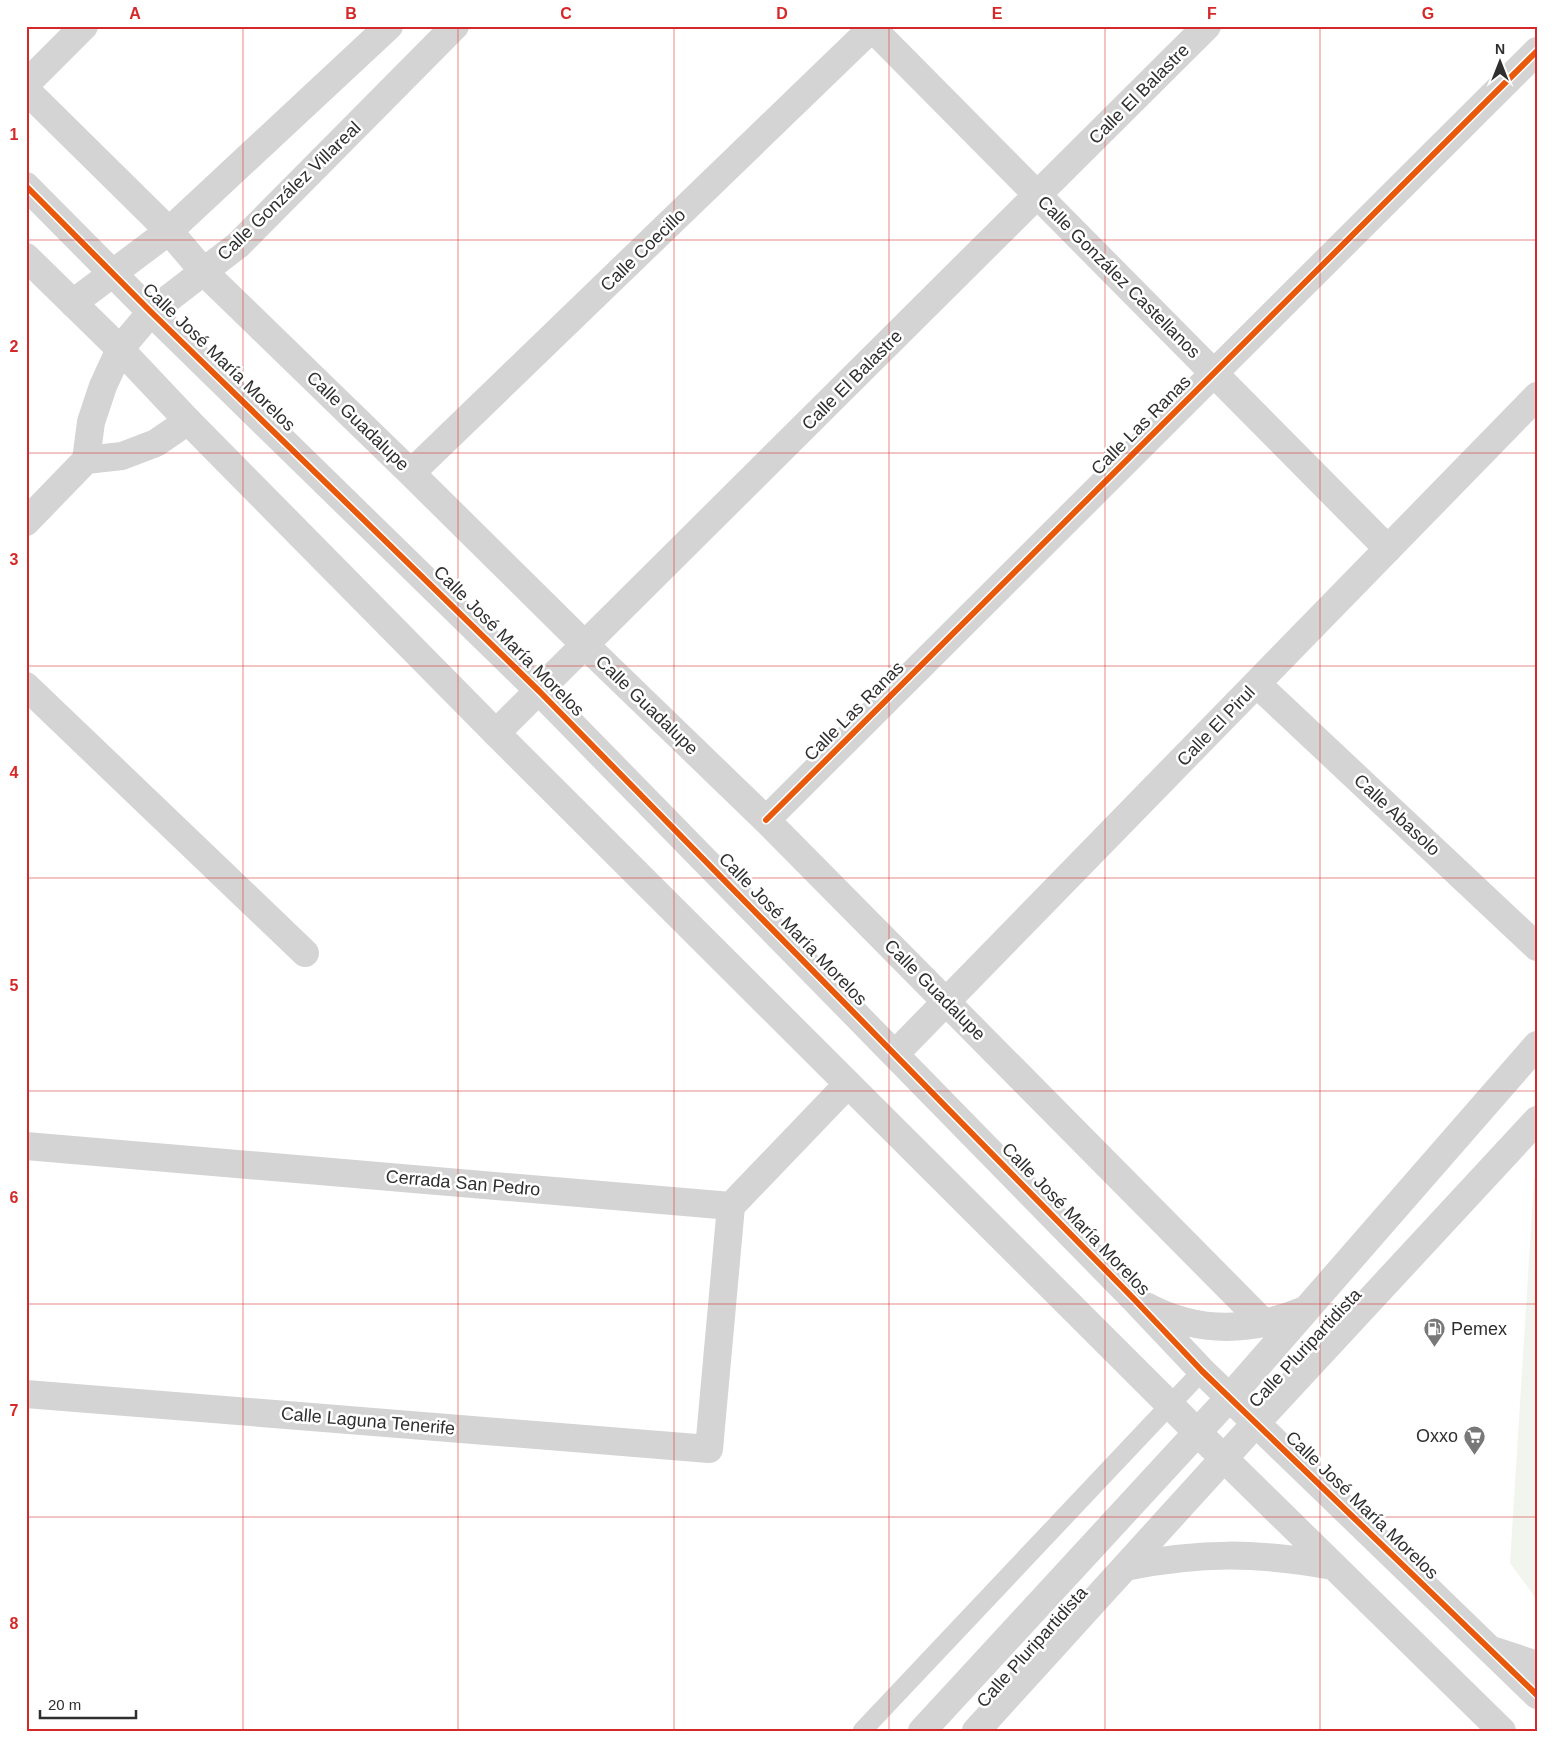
<svg xmlns="http://www.w3.org/2000/svg" width="1563" height="1757" viewBox="0 0 1563 1757" font-family="Arial,sans-serif">
  <style>
    .green { fill: #f2f5ed }
    .lines { fill: none; stroke-linecap: round; stroke-linejoin: round }
    .service { stroke: #d4d4d4; stroke-width: 19 }
    .minor { stroke: #d4d4d4; stroke-width: 28 }
    .tertiary { stroke: #d4d4d4; stroke-width: 28 }
    .cycleway-casing { stroke: #fff; stroke-width: 9 }
    .cycleway { stroke: #e8590c; stroke-width: 6 }
    .grid { fill: none; stroke: #d62828; stroke-width: 1; stroke-opacity: 0.55 }
    .labels { text-anchor: middle; stroke-width: 5; stroke-linejoin: round; paint-order: stroke }
    .street-label { font-size: 18px; fill: #2f2f2f; stroke: #fff }
    .poi-label { font-size: 18px; fill: #2f2f2f; stroke: #fff; text-anchor: start }
    .neatline { fill: none; stroke: #d62828; stroke-width: 2 }
    .grid-label { font-size: 16px; text-anchor: middle; font-weight: bold; fill: #d62828 }
  </style>
  <rect width="100%" height="100%" fill="#fff"/>
  <path class="green" d="M1537 1175V1600L1510 1563 1534 1179Z"/>
  <g class="lines">
    <path class="service" d="M862 1731 1202 1371"/>
    <path class="minor" d="M870 26 1388 549
      M26 84 84 26
      M26 90 169 231 204 272 411 473 585 645 766 820 1264 1323
      M73 303 169 231 389 26
      M86 460 122 456 156 443 188 421
      M411 473 874 26
      M26 522 86 460 91 422 103 386 120 349 151 312 238 245 455 26
      M1257 684 1537 947
      M26 686 305 953
      M496 733 1207 26
      M766 820 1537 51
      M895 1054 1537 396
      M26 1146 731 1206
      M731 1206 848 1084
      M26 1394 709 1449 731 1206"/>
    <path class="tertiary" d="M26 186 151 312 539 691 1134 1299 1202 1371 1537 1695
      M26 257 120 349 188 421 496 733 1197 1432 1502 1731
      M1146 1306C1198 1334 1252 1332 1305 1310
      M1125 1567C1200 1552 1257 1552 1333 1566
      M1495 1651 1537 1665
      M922 1731 1230 1397 1537 1045
      M976 1731 1256 1423 1537 1120"/>
    <defs>
      <path id="cycleway" d="M26 186 151 312 539 691 1134 1299 1202 1371 1537 1695
        M766 820 1537 51"/>
    </defs>
    <use href="#cycleway" class="cycleway-casing"/>
    <use href="#cycleway" class="cycleway"/>
  </g>
  <path class="grid" d="M243 26V1731M458 26V1731M674 26V1731M889 26V1731M1105 26V1731M1320 26V1731M26 240H1537M26 453H1537M26 666H1537M26 878H1537M26 1091H1537M26 1304H1537M26 1517H1537"/>
  <defs>
    <symbol id="fuel-pin" viewBox="-11 -11 22 30"><path d="M0 17L-7.5 6A9.5 9.5 0 1 1 7.5 6Z" fill="#787878" stroke="#fff"/><path d="M-5.5-6h7V0h2V4h1.3V-2.5L3-4.5l.8-.8L6-3V5H2.5V1h-1V6h-7ZM-4.2-4.7v3.2H.2V-4.7Z" fill="#fff"/></symbol>
    <symbol id="supermarket-pin" viewBox="-11 -11 22 30"><path d="M0 17L-7.5 6A9.5 9.5 0 1 1 7.5 6Z" fill="#787878" stroke="#fff"/><path d="M-6-5.5h2.5l.6 2H6L4.5 2H-2.5L-4.4-4H-6ZM-1.5 3.2a1.3 1.3 0 1 0 .1 0ZM3 3.2a1.3 1.3 0 1 0 .1 0Z" fill="#fff"/></symbol>
  </defs>
  <g fill-rule="evenodd">
    <use href="#fuel-pin" x="1422" y="1316" width="25" height="34"/>
    <use href="#supermarket-pin" x="1462" y="1424" width="25" height="34"/>
  </g>
  <g class="labels">
    <g class="street-label">
      <text transform="translate(1139 94) rotate(-45)" y="6">Calle El Balastre</text>
      <text transform="translate(289 191) rotate(-44)" y="6">Calle González Villareal</text>
      <text transform="translate(643 250) rotate(-44)" y="6">Calle Coecillo</text>
      <text transform="translate(1119 277) rotate(45)" y="6">Calle González Castellanos</text>
      <text transform="translate(219 357) rotate(44)" y="6">Calle José María Morelos</text>
      <text transform="translate(852 380) rotate(-45)" y="6">Calle El Balastre</text>
      <text transform="translate(358 421) rotate(44)" y="6">Calle Guadalupe</text>
      <text transform="translate(1141 425) rotate(-45)" y="6">Calle Las Ranas</text>
      <text transform="translate(509 641) rotate(45)" y="6">Calle José María Morelos</text>
      <text transform="translate(647 705) rotate(44)" y="6">Calle Guadalupe</text>
      <text transform="translate(854 711) rotate(-45)" y="6">Calle Las Ranas</text>
      <text transform="translate(1216 726) rotate(-46)" y="6">Calle El Pirul</text>
      <text transform="translate(1397 815) rotate(43)" y="6">Calle Abasolo</text>
      <text transform="translate(793 929) rotate(46)" y="6">Calle José María Morelos</text>
      <text transform="translate(935 990) rotate(45)" y="6">Calle Guadalupe</text>
      <text transform="translate(463 1183) rotate(5)" y="6">Cerrada San Pedro</text>
      <text transform="translate(1076 1219) rotate(46)" y="6">Calle José María Morelos</text>
      <text transform="translate(1305 1348) rotate(-47)" y="6">Calle Pluripartidista</text>
      <text transform="translate(368 1421) rotate(5)" y="6">Calle Laguna Tenerife</text>
      <text transform="translate(1362 1505) rotate(44)" y="6">Calle José María Morelos</text>
      <text transform="translate(1032 1647) rotate(-48)" y="6">Calle Pluripartidista</text>
    </g>
    <g class="poi-label">
      <text x="1451" y="1335">Pemex</text>
      <text x="1458" y="1442" text-anchor="end">Oxxo</text>
    </g>
  </g>
  <rect width="1563" height="1757" fill="none" stroke="#ffffff" stroke-width="55"/>
  <g transform="translate(1500 62)" stroke="#ffffff" stroke-width="4" paint-order="stroke">
  <path d="M0-4L9 19L0 12L-9 19Z" fill="#2f2f2f"/>
  <text y="-8" font-size="14" font-weight="bold" text-anchor="middle" fill="#2f2f2f">N</text>
  </g>
  <path d="M40 1710v8h96v-8" fill="none" stroke="#2f2f2f" stroke-width="2.5"/>
  <text x="48" y="1710" font-size="15" fill="#2f2f2f" stroke="#ffffff" stroke-width="4" paint-order="stroke">20 m</text>
  <rect x="28" y="28" width="1508" height="1702" class="neatline"/>
  <g class="grid-label">
    <text x="135" y="19">A</text>
    <text x="351" y="19">B</text>
    <text x="566" y="19">C</text>
    <text x="782" y="19">D</text>
    <text x="997" y="19">E</text>
    <text x="1212" y="19">F</text>
    <text x="1428" y="19">G</text>
    <text x="14" y="140">1</text>
    <text x="14" y="352">2</text>
    <text x="14" y="565">3</text>
    <text x="14" y="778">4</text>
    <text x="14" y="991">5</text>
    <text x="14" y="1203">6</text>
    <text x="14" y="1416">7</text>
    <text x="14" y="1629">8</text>
  </g>
</svg>
